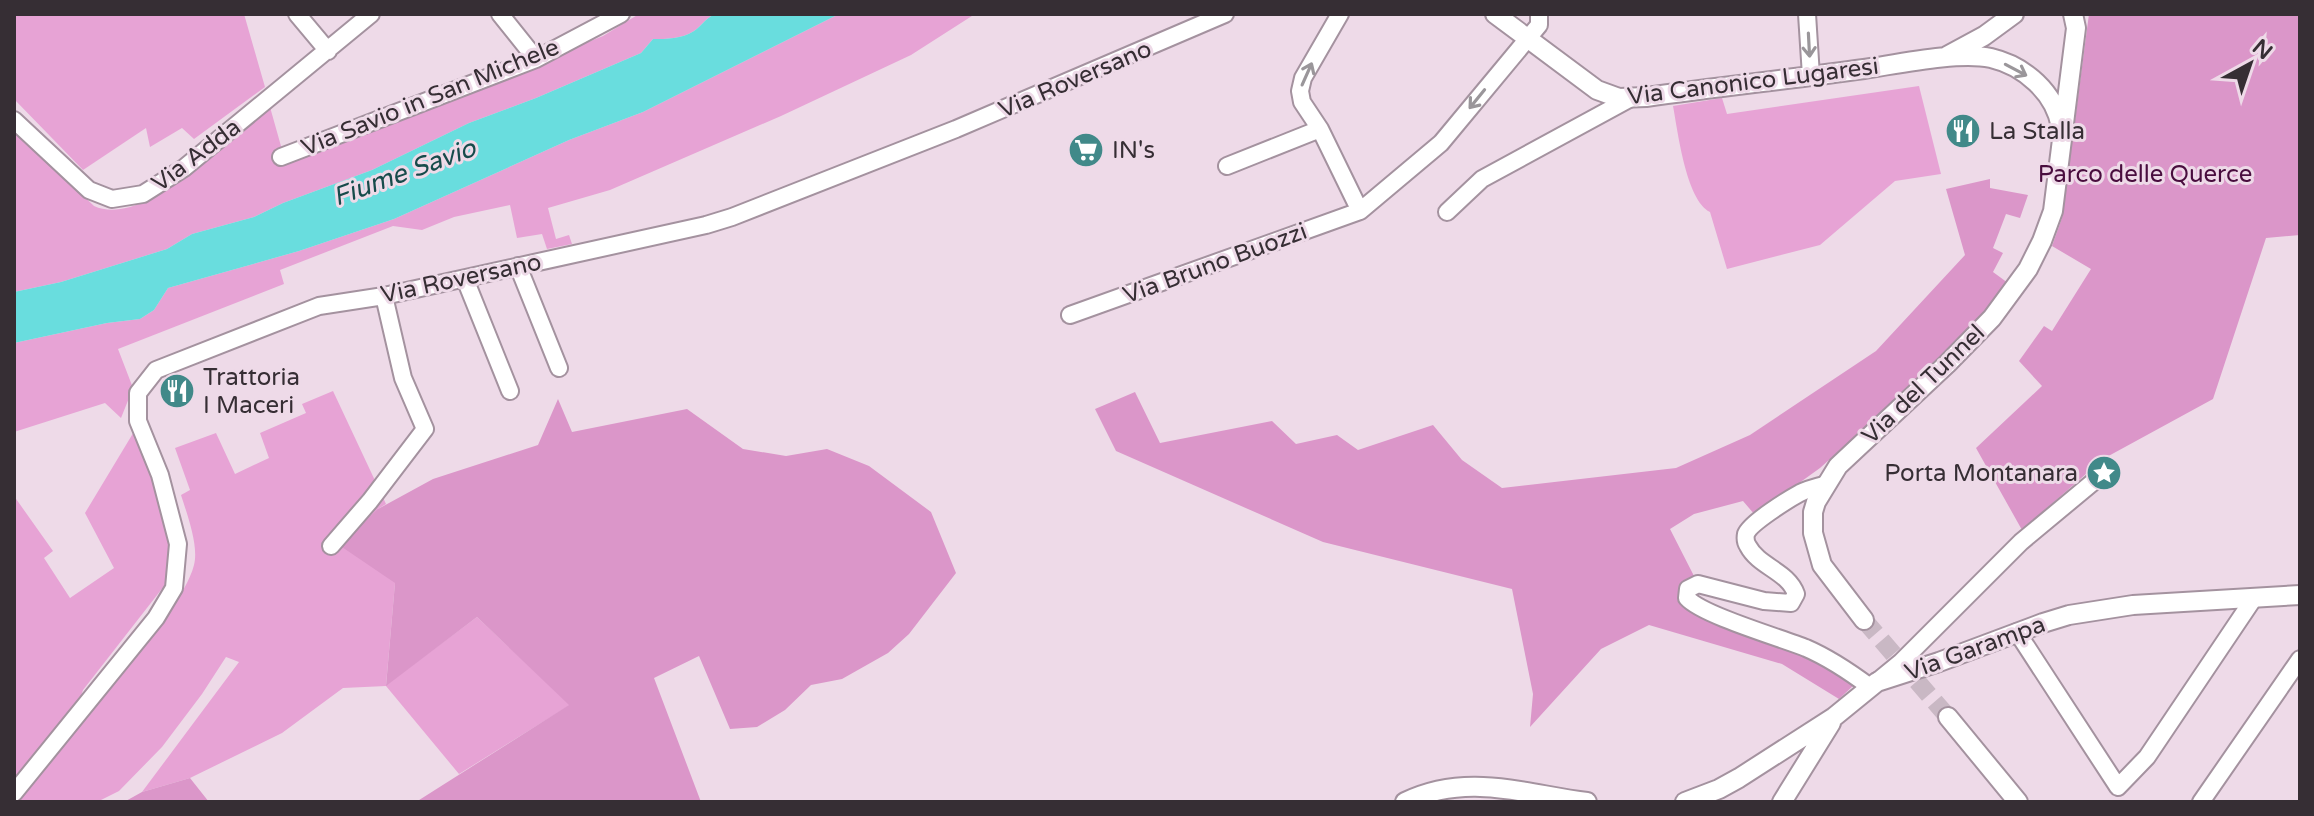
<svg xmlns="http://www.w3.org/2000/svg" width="2314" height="816" viewBox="0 0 2314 816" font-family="'Varela Round',sans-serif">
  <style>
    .green { fill: #e7a3d5 }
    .forest { fill: #db96c9 }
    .water { fill: #69ddde }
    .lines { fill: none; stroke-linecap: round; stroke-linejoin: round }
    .tertiary-tunnel { stroke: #c9b8c4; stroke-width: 18; stroke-dasharray: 18 9; stroke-linecap: butt }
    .minor-casing { stroke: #a4929f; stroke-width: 20 }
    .tertiary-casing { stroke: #a4929f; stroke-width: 22 }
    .minor { stroke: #fff; stroke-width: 16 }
    .tertiary { stroke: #fff; stroke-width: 18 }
    .oneway { stroke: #9a969a }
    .labels { text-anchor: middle; stroke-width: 6; stroke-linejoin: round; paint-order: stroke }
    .street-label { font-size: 24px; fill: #362e34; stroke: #eedae8 }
    .poi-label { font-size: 24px; fill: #362e34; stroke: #eedae8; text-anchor: start }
    .park-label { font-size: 24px; fill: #490d3e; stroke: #eedae8 }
    .water-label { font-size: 26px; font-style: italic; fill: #164b4b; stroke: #eedae8 }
  </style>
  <rect width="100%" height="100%" fill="#eedae8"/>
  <path class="green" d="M14 14H244L265 87 194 139 182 128 150 147 146 128 83 170 14 99Z
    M639 14H715C703 20 702 26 694 31 681 39 667 39 653 39L641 53 536 98 469 123 372 170 283 203 254 217 192 234 167 249 61 282 14 292V130L94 206C144 229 233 138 270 107L286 164 603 36Z
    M839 14H975L911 55 781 116 610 190 548 208 556 239 569 235 572 244 547 249 542 234 517 238 510 205 454 217 422 230 393 226 280 270 284 284 118 349 133 388 121 418 105 403 14 432V343L107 323 140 319 154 310 168 288 299 251 394 219 569 140 643 112Z
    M1919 86 1941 174 1895 181 1820 245 1727 269 1710 212C1686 200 1678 132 1673 106L1722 98 1727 114Z
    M333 391 386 504 378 509 395 583 386 685 477 617 570 705 459 774 386 686 343 688 282 733 190 778 142 792 239 662 226 657 202 694 162 747 119 791 97 802H18L171 611C179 596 190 581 194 565 199 546 187 514 181 495L190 490 175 448 216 433 235 474 269 458 260 433 306 413 302 404Z
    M135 430 139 434 174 546 168 581 83 690 79 702 14 783V496L53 551 44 558 70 598 114 568 85 513Z"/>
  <path class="forest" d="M2089 14H2300V235L2266 238 2213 399 2103 459 2022 530 1976 448 2042 386 2019 361 2044 326 2052 331 2091 269 2052 246 2062 218Z
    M1990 179V188L2028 195 2020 218 2006 214 1993 248 2003 253 1993 272 2008 283 1959 343 1820 468 1755 515 1743 501 1694 514 1670 529 1694 576 1686 580 1680 590 1800 651 1855 684 1839 699 1782 664 1649 625 1601 649 1530 727 1533 694 1512 589 1323 542 1116 451 1095 409 1135 392 1160 443 1272 421 1296 444 1337 435 1358 450 1433 425 1462 460 1502 488 1676 468 1750 435 1876 351 1965 255 1946 189Z
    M558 399 572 432 687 409 743 449 786 456 827 449 869 466 931 512 956 573 909 634 888 653 842 679 811 685 785 710 757 727 730 729 699 656 654 678 701 802H416L569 705 477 617 386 686 395 583 339 545 378 509 433 479 538 445Z
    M190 778 209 802H124L142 792Z"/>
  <path class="water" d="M715 14H839L643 112 569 140 394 219 299 251 168 288 154 310 140 319 107 323 14 343V292L61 282 167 249 192 234 254 217 283 203 372 170 469 123 536 98 641 53 653 39C667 39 681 39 694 31 702 26 703 20 715 14Z"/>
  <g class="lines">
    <path class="tertiary-tunnel" d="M1864 620 1948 717"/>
    <defs>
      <path id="minor" d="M297 14 328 51
        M500 14 536 59
        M1340 14 1303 78 1300 91 1302 102 1320 129 1360 211 1441 143 1539 25V14
        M1807 14 1811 76
        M14 120 89 190 112 199 143 194 184 168 371 14
        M281 157 536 59 621 14
        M1227 166 1320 129
        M1447 212 1482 179 1631 98
        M518 266 559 368
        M465 279 510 391
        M1070 315 1360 211
        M1824 485C1816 487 1808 489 1800 493 1789 499 1750 523 1746 534 1745 539 1746 543 1748 546 1759 567 1788 571 1796 594L1791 603 1764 601 1698 584 1688 589 1687 598C1702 615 1781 638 1806 648 1829 658 1850 672 1870 687
        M331 546 370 501 425 429 403 378 384 296
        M2017 632 2118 787 2147 757 2254 598
        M1879 680 1901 662 2021 542 2104 473
        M14 793 156 618 174 588 178 544 160 475 138 421V393L156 370 319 306 384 296 706 225 732 217 956 129 1225 14
        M2201 802 2300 659"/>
      <path id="tertiary" d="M1495 14 1597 90 1619 98 1646 97C1718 87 1791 79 1864 69 1898 64 1959 51 1991 58 2025 66 2055 93 2061 127
        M1947 56 1984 36 2014 14
        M1864 620 1822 565 1813 533V512L1816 502 1838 466 1947 364 1992 318 2028 269 2042 241 2053 211 2076 28 2073 14
        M1948 717 2018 802
        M1405 802C1467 772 1523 794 1587 802
        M1685 802 1719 789 1739 778 1834 717 1877 682 1939 662 2043 623 2069 615 2133 605 2300 595
        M1782 802 1831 723"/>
    </defs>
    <use href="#minor" class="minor-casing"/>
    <use href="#tertiary" class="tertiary-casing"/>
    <use href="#minor" class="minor"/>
    <use href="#tertiary" class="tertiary"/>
  </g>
  <defs><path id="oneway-shaft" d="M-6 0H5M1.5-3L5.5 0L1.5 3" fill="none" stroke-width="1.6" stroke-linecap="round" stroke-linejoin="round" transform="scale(2)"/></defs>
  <g class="oneway">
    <use href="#oneway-shaft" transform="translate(1809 45) rotate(87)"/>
    <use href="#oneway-shaft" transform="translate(2016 70) rotate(28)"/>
    <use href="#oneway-shaft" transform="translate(1307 74) rotate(-66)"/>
    <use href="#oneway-shaft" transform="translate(1477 99) rotate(129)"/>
  </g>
  <defs>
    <symbol id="restaurant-disc" viewBox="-11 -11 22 22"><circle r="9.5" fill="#418989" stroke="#eedae8"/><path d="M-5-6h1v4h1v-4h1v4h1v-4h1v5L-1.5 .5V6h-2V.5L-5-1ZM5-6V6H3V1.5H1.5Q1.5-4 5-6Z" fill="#fff"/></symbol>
    <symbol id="supermarket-disc" viewBox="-11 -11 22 22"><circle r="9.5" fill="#418989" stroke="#eedae8"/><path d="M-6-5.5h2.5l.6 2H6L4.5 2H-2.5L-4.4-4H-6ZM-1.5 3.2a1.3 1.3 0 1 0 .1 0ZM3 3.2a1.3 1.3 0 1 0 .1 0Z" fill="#fff"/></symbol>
    <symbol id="sight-disc" viewBox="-11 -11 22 22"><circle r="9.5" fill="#418989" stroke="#eedae8"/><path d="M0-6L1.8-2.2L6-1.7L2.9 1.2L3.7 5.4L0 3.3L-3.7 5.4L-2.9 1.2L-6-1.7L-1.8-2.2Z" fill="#fff"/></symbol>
  </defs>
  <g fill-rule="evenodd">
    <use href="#restaurant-disc" x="1943" y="111" width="40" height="40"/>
    <use href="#supermarket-disc" x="1066" y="130" width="40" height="40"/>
    <use href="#restaurant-disc" x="157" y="371" width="40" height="40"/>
    <use href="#sight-disc" x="2084" y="453" width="40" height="40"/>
  </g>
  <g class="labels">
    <g class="street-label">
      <text transform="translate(1075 79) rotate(-23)" y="8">Via Roversano</text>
      <text transform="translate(1753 81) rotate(-7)" y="8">Via Canonico Lugaresi</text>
      <text transform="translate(430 97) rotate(-22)" y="8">Via Savio in San Michele</text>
      <text transform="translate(196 155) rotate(-37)" y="8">Via Adda</text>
      <text transform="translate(1215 263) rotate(-20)" y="8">Via Bruno Buozzi</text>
      <text transform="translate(461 278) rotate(-12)" y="8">Via Roversano</text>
      <text transform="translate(1923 384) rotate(-44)" y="8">Via del Tunnel</text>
      <text transform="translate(1975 648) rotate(-20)" y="8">Via Garampa</text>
    </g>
    <g class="poi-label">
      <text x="1989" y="139">La Stalla</text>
      <text x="1112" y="158">IN's</text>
      <text x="203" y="385">Trattoria<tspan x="203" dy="28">I Maceri</tspan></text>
      <text x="2078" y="481" text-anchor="end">Porta Montanara</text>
    </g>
    <g class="park-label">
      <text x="2145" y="182">Parco delle Querce</text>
    </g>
    <g class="water-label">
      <text transform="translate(404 172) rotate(-20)" y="9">Fiume Savio</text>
    </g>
  </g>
  <rect width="2314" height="816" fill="none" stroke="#362e34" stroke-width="32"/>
  <g transform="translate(2250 64) rotate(40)" stroke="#eedae8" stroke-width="6" paint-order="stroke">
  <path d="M0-6L14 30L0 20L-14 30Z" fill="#362e34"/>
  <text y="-12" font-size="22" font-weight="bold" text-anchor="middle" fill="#362e34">N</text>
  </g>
</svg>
